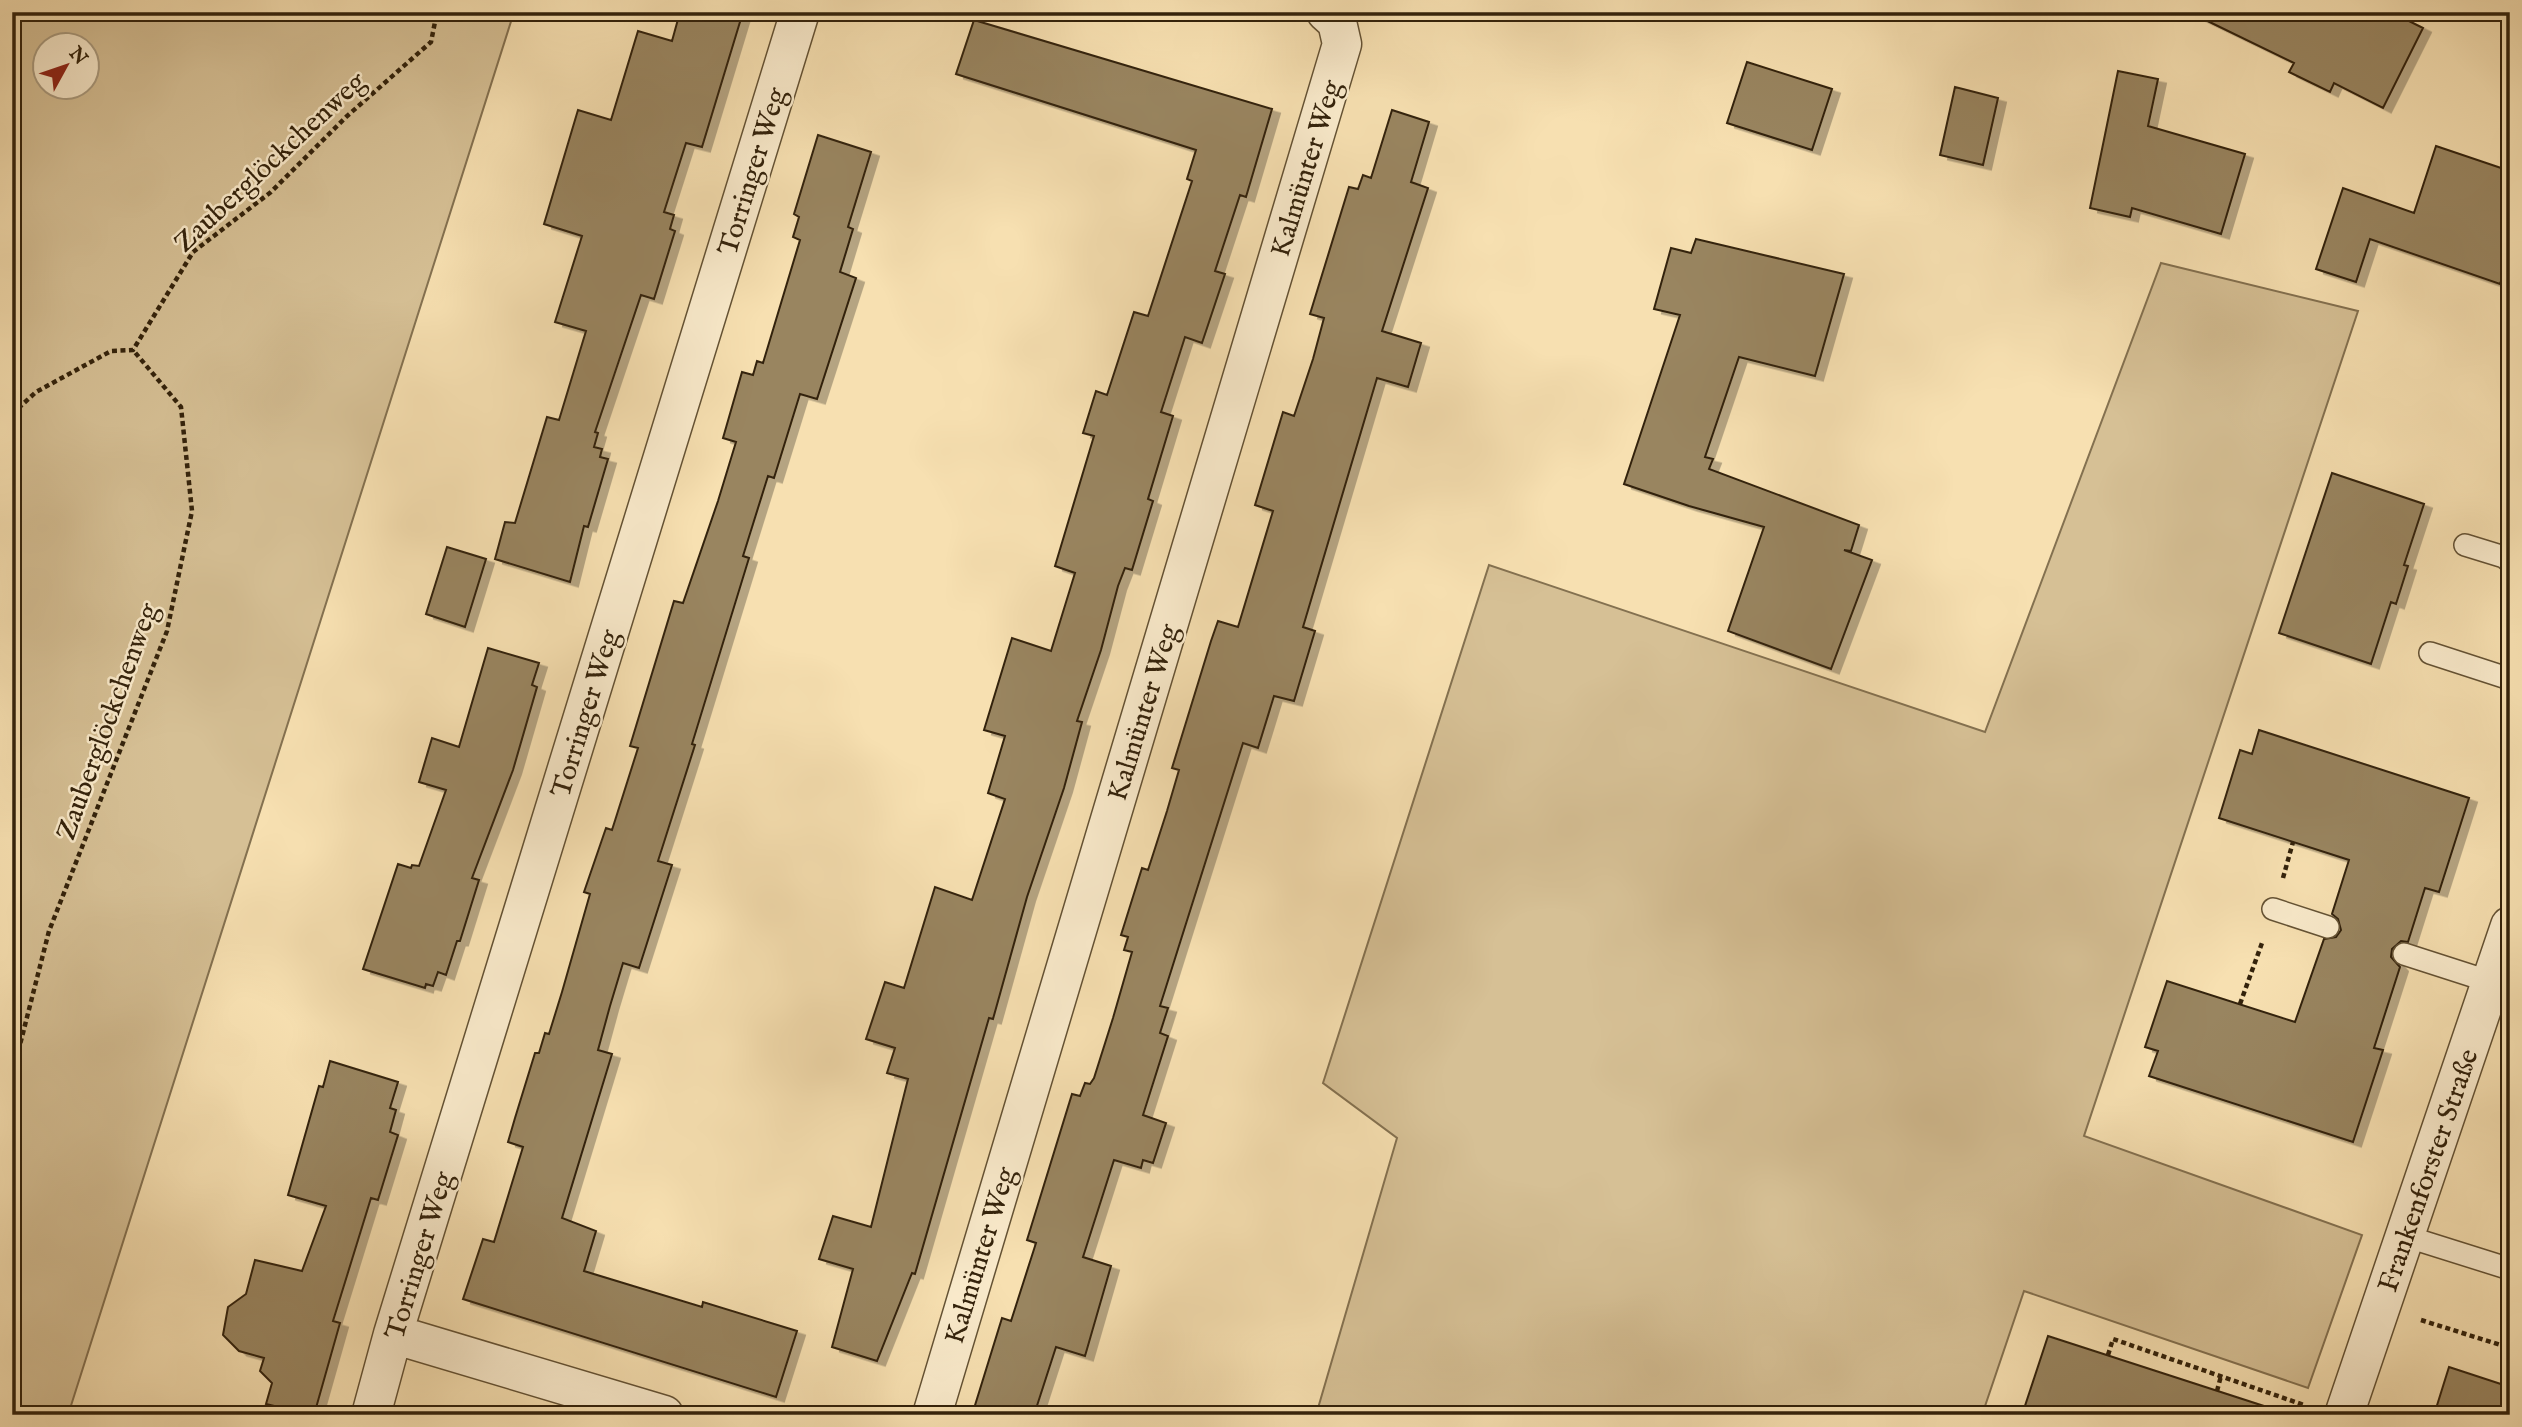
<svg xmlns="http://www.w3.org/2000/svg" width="2522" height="1427" viewBox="0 0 2522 1427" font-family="'IM FELL English',serif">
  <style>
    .green { fill: #d6c095; stroke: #847150; stroke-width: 2; fill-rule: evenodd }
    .building { fill: #998561; stroke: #33220b; stroke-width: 2; filter: url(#shadow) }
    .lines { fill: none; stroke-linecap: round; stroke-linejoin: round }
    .service-casing { stroke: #645234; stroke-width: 24 }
    .minor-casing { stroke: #645234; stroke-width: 41 }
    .path { stroke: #33220b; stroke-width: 4.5; stroke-dasharray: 5 3.5; stroke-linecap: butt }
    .service { stroke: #faebcc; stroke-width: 21 }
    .minor { stroke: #faebcc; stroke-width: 38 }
    .labels { text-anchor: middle; stroke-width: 5; stroke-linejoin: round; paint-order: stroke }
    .street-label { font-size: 28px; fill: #33220b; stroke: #faebcc }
  </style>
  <defs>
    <filter id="shadow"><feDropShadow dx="8" dy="4.5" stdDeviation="0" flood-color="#0004"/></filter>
  </defs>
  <rect width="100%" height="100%" fill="#f7e0b1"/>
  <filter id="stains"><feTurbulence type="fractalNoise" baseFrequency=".00286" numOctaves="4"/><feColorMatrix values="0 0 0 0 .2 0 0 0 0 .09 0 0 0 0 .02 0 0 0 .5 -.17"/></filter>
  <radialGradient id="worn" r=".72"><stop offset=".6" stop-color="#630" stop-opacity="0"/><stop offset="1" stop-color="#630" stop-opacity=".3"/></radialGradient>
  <path class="green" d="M12 12H514L68 1415H12ZM46 46H88V88H46Z
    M2161 263 2358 311 2084 1136 2362 1235 2308 1388 2024 1291 1982 1415H1316L1397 1138 1323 1083 1489 565 1985 732Z"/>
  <path class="building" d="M680 12H743L702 147 686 143 664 212 674 215 670 229 675 231 654 299 641 295 595 432 598 433 594 447 602 449 600 457 608 459 588 527 584 526 570 582 495 559 505 522 515 523 547 417 559 420 586 331 555 322 582 236 544 224 578 110 611 120 638 31 672 41Z
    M2189 12H2391L2423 28 2383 108 2334 83 2330 92 2289 72 2294 63Z
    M974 20 1272 109 1246 197 1240 195 1215 271 1225 274 1202 343 1185 337 1161 412 1173 416 1148 499 1153 501 1132 570 1125 568 1118 586 1101 650 1077 721 1082 722 1064 788 1027 897 993 1019 989 1018 915 1274 912 1273 877 1361 832 1347 853 1269 819 1259 833 1216 871 1227 908 1079 887 1073 895 1048 866 1039 885 982 904 988 935 887 972 900 1005 799 988 793 1005 736 984 730 1012 638 1051 651 1075 573 1055 566 1094 436 1083 433 1096 391 1107 395 1134 312 1148 316 1192 181 1187 179 1196 150 956 74Z
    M1747 62 1832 89 1812 150 1727 123Z
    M2118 71 2158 79 2148 126 2245 154 2221 234 2132 208 2130 217 2090 208Z
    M1955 87 1998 98 1983 165 1940 155Z
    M1392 110 1429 122 1411 182 1428 188 1382 331 1421 343 1408 387 1377 378 1303 627 1315 631 1294 701 1274 696 1258 748 1243 743 1160 1006 1168 1008 1160 1033 1168 1036 1143 1115 1166 1123 1153 1163 1143 1160 1141 1168 1114 1160 1083 1257 1111 1266 1085 1356 1056 1347 1034 1415H972L1002 1318 1011 1321 1036 1243 1027 1240 1072 1094 1080 1096 1085 1083 1090 1084 1094 1078 1113 1018 1132 952 1124 950 1128 937 1121 935 1142 868 1148 870 1167 811 1179 770 1172 768 1211 641 1218 621 1238 627 1273 511 1255 505 1283 412 1294 416 1313 359 1324 318 1310 314 1349 187 1358 189 1363 175 1371 178Z
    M818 135 871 152 848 227 853 229 840 272 856 278 817 399 800 394 774 478 768 476 743 556 749 558 692 744 695 745 658 861 672 865 639 968 623 963 610 1006 598 1050 612 1054 562 1218 596 1231 584 1271 702 1307 703 1302 797 1331 776 1397 463 1299 483 1239 494 1242 523 1147 508 1142 515 1118 535 1053H539L545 1033 549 1034 562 992 590 894 584 892 606 828 612 830 638 748 630 746 674 601 683 603 718 501 736 442 723 438 742 372 753 375 757 361 763 363 800 240 793 237 799 217 794 214Z
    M2436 146 2510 171V254L2500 284 2370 239 2356 282 2316 269 2343 188 2414 213Z
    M1696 239 1844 274 1815 376 1739 357 1705 457 1713 459 1709 469 1859 525 1851 551 1844 550 1872 560 1831 669 1728 631 1764 527 1689 506 1624 484 1680 315 1654 309 1671 248 1691 253Z
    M2332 473 2424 504 2404 565 2408 566 2396 604 2391 602 2371 664 2279 633Z
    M447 547 486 559 465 627 426 614Z
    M488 648 539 663 532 685 537 687 513 770 472 878 479 880 460 941H457L446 975 438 972 433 986 426 984 425 988 363 969 398 864 411 868 412 865 419 866 446 790 419 782 432 738 459 747Z
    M2259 730 2469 798 2439 892 2425 888 2408 942 2401 941 2392 949 2391 957 2400 967 2374 1048 2383 1050 2353 1142 2149 1076 2158 1051 2145 1047 2167 981 2295 1022 2324 939 2336 937 2341 930 2338 919 2332 914 2349 860 2219 818 2240 750 2252 754Z
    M330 1061 398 1082 390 1108 396 1110 390 1132 398 1135 378 1200 371 1198 333 1321 340 1323 314 1415H312L266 1404 272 1383 260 1371 264 1358 239 1351 223 1335 228 1307 246 1294 255 1260 302 1271 326 1206 288 1195 319 1086 323 1087Z
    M2048 1336 2267 1407 2265 1415H2022Z
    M2449 1367 2510 1387V1415H2434Z"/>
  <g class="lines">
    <defs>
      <path id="service" d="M2465 545 2504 557 2510 562
        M2430 653 2510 679
        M2273 909 2328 927
        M2404 954 2491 982
        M2405 1236 2510 1269"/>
      <path id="minor" d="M393 1334 664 1415
        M371 1415 393 1334 800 12
        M932 1415 1342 44 1337 22 1326 12
        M2344 1415 2510 926"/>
    </defs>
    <use href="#service" class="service-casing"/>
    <use href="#minor" class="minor-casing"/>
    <path class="path" d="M12 414 36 392 111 351 133 350 193 252 271 192 346 117 431 42 437 12
      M2283 878 2293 842
      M2240 1004 2262 943
      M12 1076 49 931 167 631 192 511 181 407 133 350
      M2421 1320 2510 1348
      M2108 1355 2113 1339 2304 1405
      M2217 1391 2221 1376"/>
    <use href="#service" class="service"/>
    <use href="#minor" class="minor"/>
  </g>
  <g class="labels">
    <g class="street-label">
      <text transform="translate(269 161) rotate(-43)" y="10">Zauberglöckchenweg</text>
      <text transform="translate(1305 168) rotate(-73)" y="10">Kalmünter Weg</text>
      <text transform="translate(751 171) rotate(-73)" y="10">Torringer Weg</text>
      <text transform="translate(1142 712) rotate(-73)" y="10">Kalmünter Weg</text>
      <text transform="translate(584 713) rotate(-73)" y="10">Torringer Weg</text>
      <text transform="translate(106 721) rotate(-70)" y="10">Zauberglöckchenweg</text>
      <text transform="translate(2427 1170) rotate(-71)" y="10">Frankenforster Straße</text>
      <text transform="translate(418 1255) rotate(-73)" y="10">Torringer Weg</text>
      <text transform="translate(979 1255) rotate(-73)" y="10">Kalmünter Weg</text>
    </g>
  </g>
  <rect width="2522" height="1427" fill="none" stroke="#f7e0b1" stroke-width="42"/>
  <rect x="14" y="14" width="2494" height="1399" fill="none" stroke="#33220b" stroke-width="3.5"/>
  <rect x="21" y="21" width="2480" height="1385" fill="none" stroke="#33220b" stroke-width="2"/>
  <g transform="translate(66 66) rotate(50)"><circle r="33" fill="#faebcc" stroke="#aa9b7f" stroke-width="2"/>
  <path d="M0-5L12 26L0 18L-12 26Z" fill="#8f2418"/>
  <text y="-10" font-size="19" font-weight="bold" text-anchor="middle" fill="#33220b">N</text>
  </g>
  <rect width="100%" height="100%" filter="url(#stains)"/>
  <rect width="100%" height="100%" fill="url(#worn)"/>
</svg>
